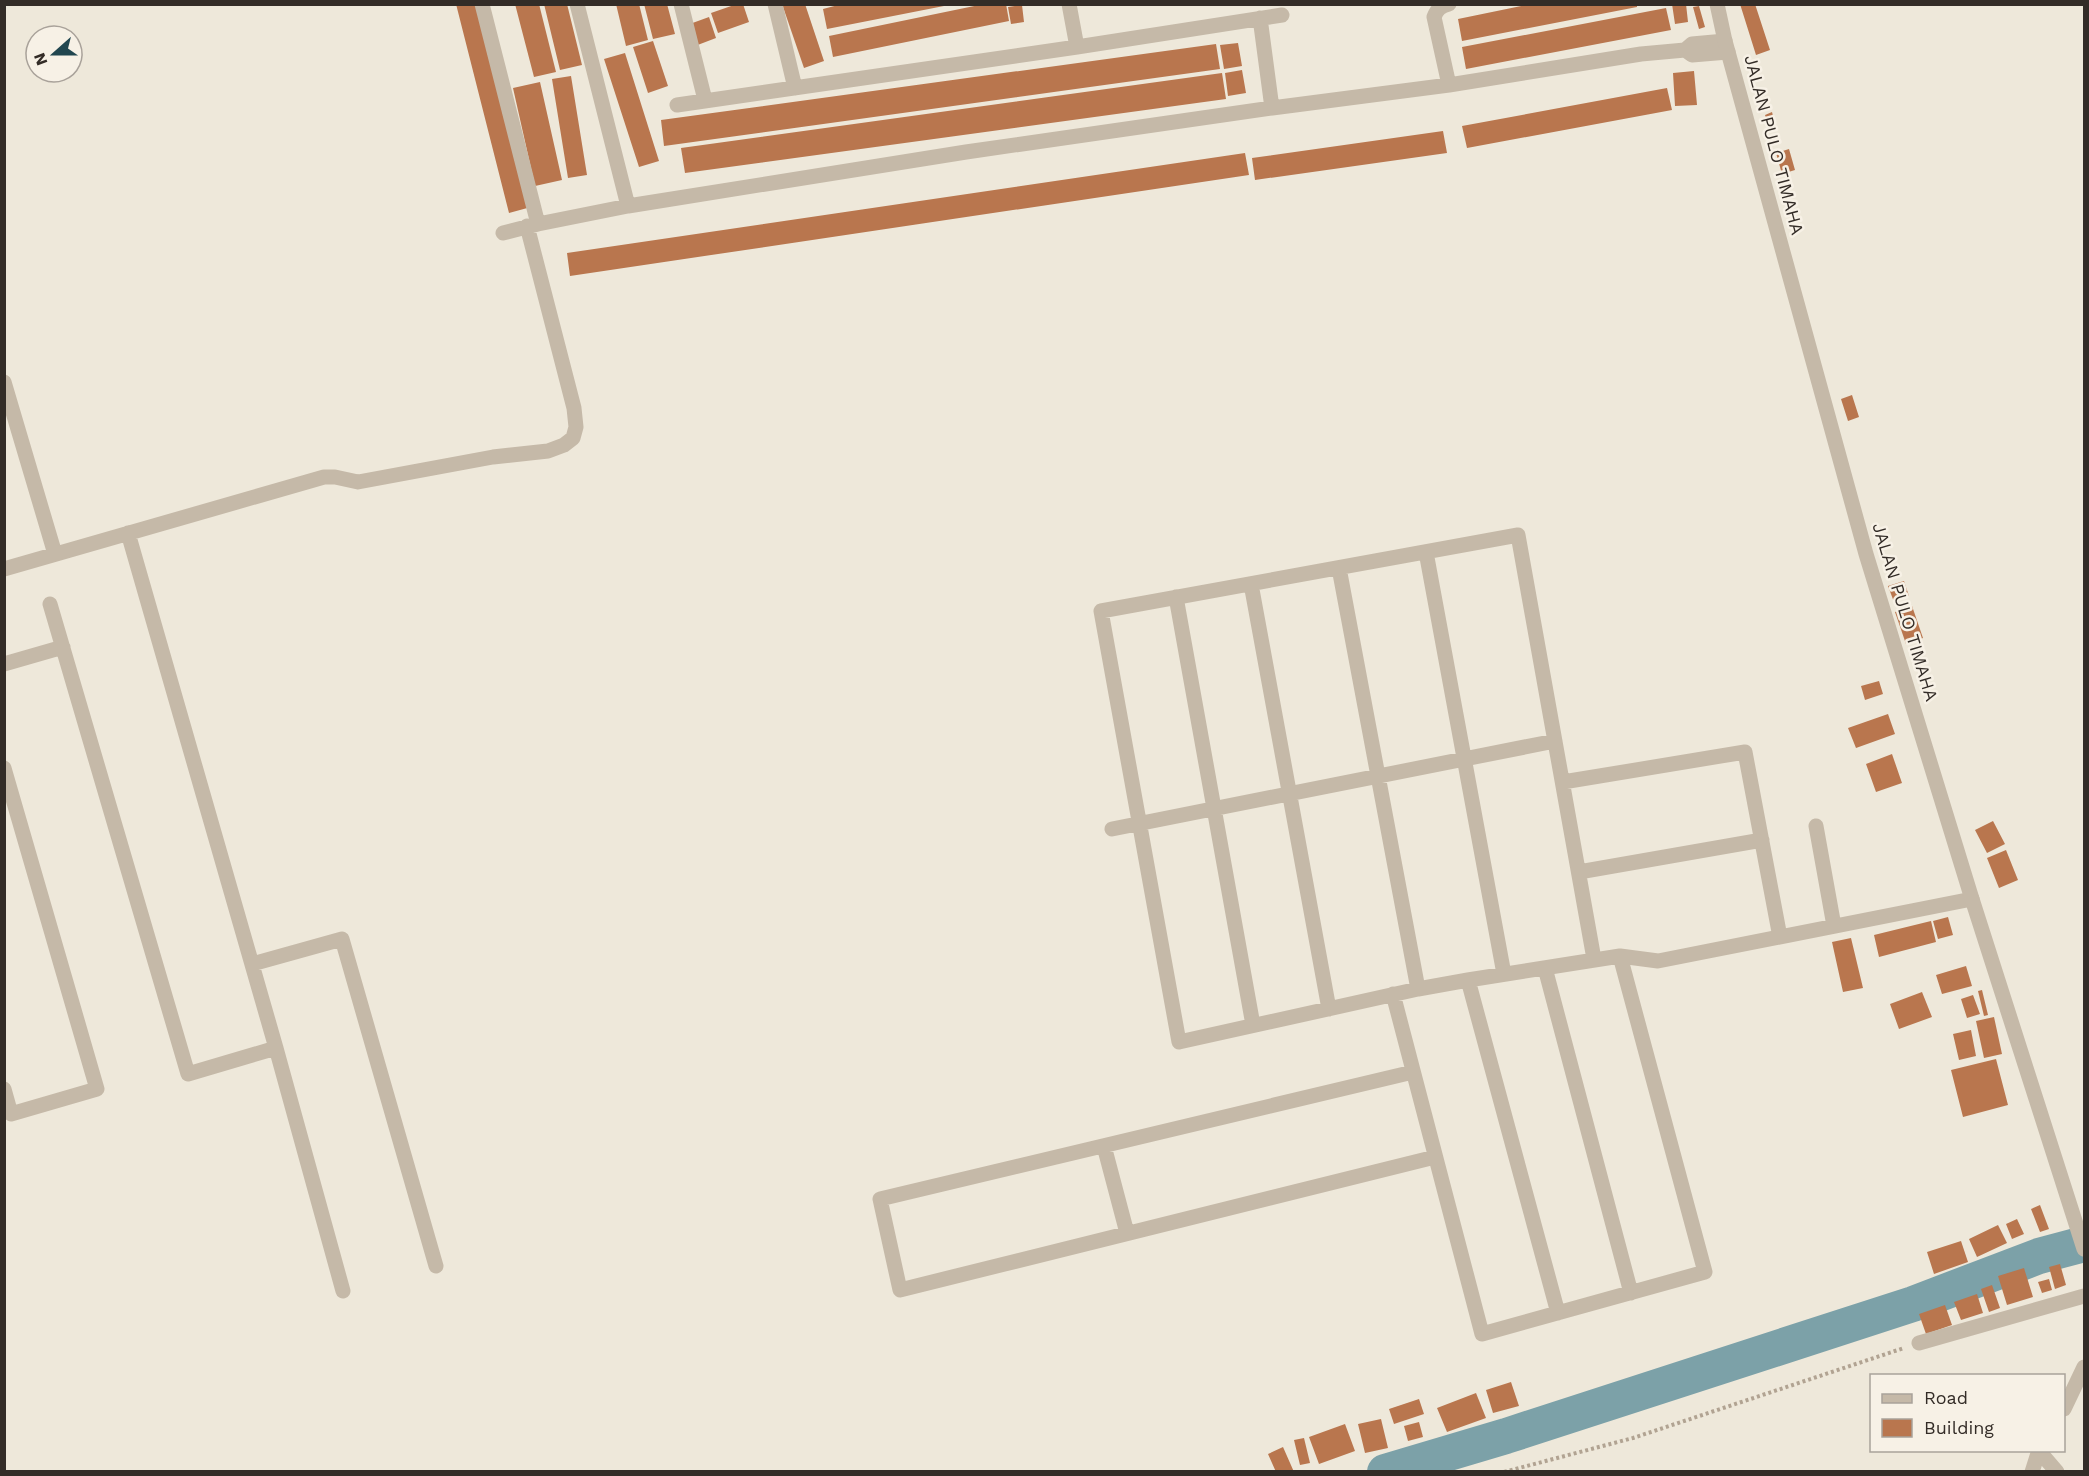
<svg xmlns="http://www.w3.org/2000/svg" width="2089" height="1476" viewBox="0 0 2089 1476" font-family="'Work Sans',sans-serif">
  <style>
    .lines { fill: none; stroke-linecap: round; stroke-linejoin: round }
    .river { stroke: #7ca1a8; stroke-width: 36 }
    .building { fill: #b9764e }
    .path { stroke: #b1a392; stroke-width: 4; stroke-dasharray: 3 3; stroke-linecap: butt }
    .minor { stroke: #c5b9a8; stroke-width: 15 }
    .tertiary { stroke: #c5b9a8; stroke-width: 15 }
    .labels { text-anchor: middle; stroke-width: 5; stroke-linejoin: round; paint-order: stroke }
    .street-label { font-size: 18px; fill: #332c27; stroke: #f7f1e6 }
  </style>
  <rect width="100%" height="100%" fill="#eee8da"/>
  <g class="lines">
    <path class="river" d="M1385 1472 1506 1436 1913 1304 2039 1256 2084 1244"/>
  </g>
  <path class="building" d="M456 4 479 5 531 207 509 213Z
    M515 4H539L556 72 534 77Z
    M544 4H567L582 65 560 70Z
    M616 4H639L648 40 626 46Z
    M644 4H667L675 34 653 39Z
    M737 4H743L749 22 718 33 711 13Z
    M782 4H805L824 61 804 68Z
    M842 4H944V6L827 29 823 9Z
    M984 4H1006L1009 21 833 57 829 36Z
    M1531 4H1637V7L1462 41 1458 19Z
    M1672 4H1686L1688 22 1675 24Z
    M1740 4H1755L1770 50 1756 55Z
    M1022 5 1024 22 1011 24 1008 7Z
    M1699 6 1705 27 1699 29 1693 7Z
    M1666 8 1671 30 1466 69 1462 47Z
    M709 17 716 38 695 46 687 25Z
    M653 41 668 86 648 93 633 47Z
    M1238 43 1242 66 1224 69 1220 45Z
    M1216 44 1220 69 664 146 661 120Z
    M625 53 659 161 639 167 604 59Z
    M1242 70 1246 93 1228 96 1225 73Z
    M1694 71 1697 105 1675 106 1673 73Z
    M1222 73 1226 99 685 173 681 148Z
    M571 76 587 175 568 178 552 79Z
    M540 82 562 180 535 186 513 88Z
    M1667 88 1672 110 1467 148 1462 126Z
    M1772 112 1776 127 1770 129 1765 115Z
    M1443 131 1447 153 1255 180 1252 158Z
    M1789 149 1795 170 1782 174 1776 153Z
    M1245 153 1249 175 570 276 567 253Z
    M1852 395 1859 417 1848 421 1841 399Z
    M1904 581 1909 596 1894 602 1888 586Z
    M1912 606 1923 638 1906 644 1895 612Z
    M1879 681 1883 694 1865 700 1861 686Z
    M1888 714 1895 734 1856 748 1848 728Z
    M1892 754 1902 783 1876 792 1866 764Z
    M1993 821 2005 844 1987 853 1975 830Z
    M2006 850 2018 880 1999 888 1987 858Z
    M1948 917 1953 935 1938 939 1933 921Z
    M1931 921 1936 942 1879 957 1874 935Z
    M1851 938 1863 988 1843 992 1832 942Z
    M1966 966 1972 986 1942 994 1936 975Z
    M1982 990 1988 1015 1984 1016 1978 991Z
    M1922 992 1932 1017 1899 1029 1890 1004Z
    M1973 995 1980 1014 1967 1018 1961 999Z
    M1994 1017 2002 1054 1984 1058 1976 1021Z
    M1971 1030 1976 1056 1959 1060 1953 1034Z
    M1996 1059 2008 1105 1963 1117 1951 1070Z
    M2040 1205 2049 1229 2040 1232 2031 1209Z
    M2017 1219 2024 1234 2012 1239 2006 1224Z
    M1998 1225 2007 1243 1977 1257 1969 1239Z
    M1961 1241 1968 1262 1934 1274 1927 1252Z
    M2060 1264 2066 1285 2055 1289 2049 1267Z
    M2024 1268 2033 1297 2007 1305 1998 1276Z
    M2049 1279 2052 1290 2042 1293 2038 1282Z
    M1992 1285 2000 1308 1989 1312 1981 1289Z
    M1977 1294 1983 1313 1961 1320 1954 1302Z
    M1945 1305 1952 1325 1926 1334 1919 1314Z
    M1511 1382 1519 1406 1493 1413 1486 1390Z
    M1476 1393 1486 1418 1447 1432 1437 1408Z
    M1419 1399 1424 1414 1394 1424 1389 1409Z
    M1381 1419 1388 1448 1365 1453 1358 1424Z
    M1419 1422 1423 1437 1408 1441 1404 1426Z
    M1345 1424 1355 1451 1319 1464 1309 1437Z
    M1304 1438 1310 1463 1300 1465 1294 1440Z
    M1283 1447 1294 1472H1276L1268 1454Z"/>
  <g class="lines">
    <path class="path" d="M1504 1472 1633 1438 1904 1348"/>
    <path class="minor" d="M482 4 538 224
      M577 4 628 206
      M681 4 705 100
      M775 4 795 88
      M1069 4 1077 47
      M1449 4C1441 6 1437 9 1434 17L1449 85
      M1260 18 1272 108
      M1685 50 1692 55 1728 52
      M677 105 1077 47 1282 15
      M503 233 538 224 628 206 966 152 1272 108 1449 85 1641 54 1685 50 1692 44 1725 41
      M4 382 55 554
      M128 533 276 1048 343 1291
      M1426 552 1504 974
      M1339 568 1418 989
      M4 569 324 477H335L358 482 493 457 548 451 564 445 573 438 576 427 574 408 527 226
      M1251 584 1329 1009
      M1176 597 1253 1025
      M50 604 188 1074 276 1048
      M4 664 63 647
      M4 768 97 1089 11 1114 4 1089
      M1563 782 1745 752 1780 937
      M1816 826 1834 926
      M1112 829 1555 741
      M1579 872 1762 840
      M1594 959 1518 535 1101 611 1179 1042 1418 989 1468 980 1620 956 1658 961 1972 899
      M252 964 342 939 436 1266
      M1545 968 1631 1293
      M1468 980 1558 1313
      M1393 994 1482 1334 1705 1272 1620 956
      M1413 1072 880 1199 900 1290 1435 1157
      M1104 1146 1127 1233
      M1919 1343 2084 1296"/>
    <path class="tertiary" d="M1717 4 1725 41 1866 554 1972 899 2084 1249
      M2064 1409 2084 1367
      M2039 1451 2057 1472
      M2032 1472 2039 1450"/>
  </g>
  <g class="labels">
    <g class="street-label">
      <text transform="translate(1774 145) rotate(75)" y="6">JALAN PULO TIMAHA</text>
      <text transform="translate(1905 612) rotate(73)" y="6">JALAN PULO TIMAHA</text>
    </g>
  </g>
  <rect width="2089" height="1476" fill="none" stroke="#332c27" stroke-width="12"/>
  <rect x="1870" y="1374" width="195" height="78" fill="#f7f1e6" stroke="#a9a29a" stroke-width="1.5"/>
  <rect x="1882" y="1394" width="30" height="9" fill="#c5b9a8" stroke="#a9a29a" stroke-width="1.5"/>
  <text x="1924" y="1404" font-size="18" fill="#332c27">Road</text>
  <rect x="1882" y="1419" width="30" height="18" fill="#b9764e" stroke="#a9a29a" stroke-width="1.5"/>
  <text x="1924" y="1434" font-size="18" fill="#332c27">Building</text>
  <g transform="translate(54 54) rotate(249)"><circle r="28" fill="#f7f1e6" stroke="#a9a29a" stroke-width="1.5"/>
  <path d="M0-4.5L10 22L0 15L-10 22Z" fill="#21464f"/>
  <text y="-9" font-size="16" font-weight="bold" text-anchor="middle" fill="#332c27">N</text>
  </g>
</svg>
